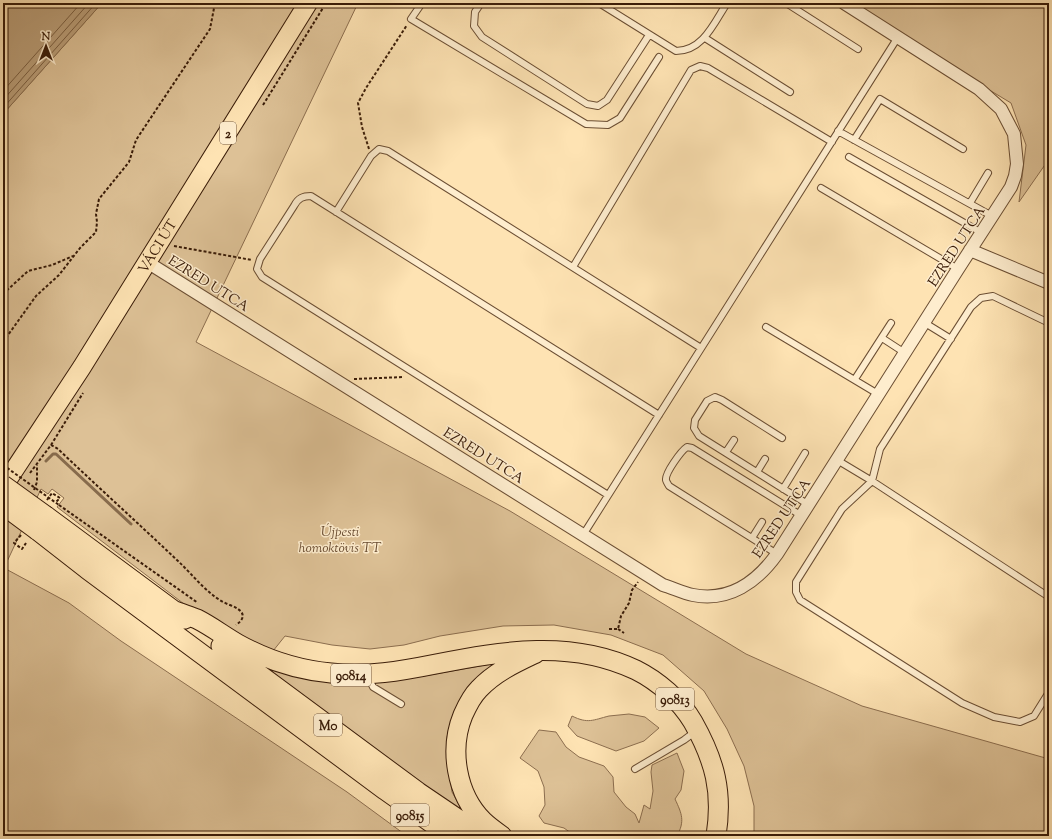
<svg xmlns="http://www.w3.org/2000/svg" width="1052" height="839" viewBox="0 0 1052 839" font-family="'Sorts Mill Goudy',serif">
  <style>
    .green { fill: #ddc196; stroke: #8c6e4f }
    .water { fill: #bb9f79; stroke: #876b4c }
    .lines { fill: none; stroke-linecap: round; stroke-linejoin: round }
    .shore { stroke: #7a5e40; stroke-width: 1 }
    .stream { stroke: #876b4c; stroke-width: 3 }
    .service-casing { stroke: #6b4e33; stroke-width: 8 }
    .minor-casing { stroke: #6b4e33; stroke-width: 14 }
    .primary-casing { stroke: #3a1c08; stroke-width: 20 }
    .trunk-casing { stroke: #3a1c08; stroke-width: 21 }
    .path { stroke: #3a1c08; stroke-width: 2; stroke-dasharray: 3 2; stroke-linecap: butt }
    .service { stroke: #feedce; stroke-width: 6 }
    .minor { stroke: #feedce; stroke-width: 12 }
    .primary { stroke: #fee3b3; stroke-width: 18 }
    .trunk { stroke: #fee3b3; stroke-width: 19 }
    .trunk-bridge-casing { stroke: #3a1c08; stroke-width: 21; stroke-linecap: butt }
    .path-bridge { stroke: #3a1c08; stroke-width: 2; stroke-dasharray: 3 2; stroke-linecap: butt }
    .trunk-bridge { stroke: #fee3b3; stroke-width: 19 }
    .labels { text-anchor: middle; stroke-width: 3; stroke-linejoin: round; paint-order: stroke }
    .shield { fill: #feedce; stroke: #755b43; stroke-width: 1 }
    .shield-label { font-size: 13px; font-weight: bold; fill: #3a1c08 }
    .street-label { font-size: 14px; fill: #3a1c08; stroke: #feedce }
    .park-label { font-size: 14px; font-style: italic; fill: #6b4e33; stroke: #feedce }
  </style>
  <rect width="100%" height="100%" fill="#fee3b3"/>
  <filter id="stains"><feTurbulence type="fractalNoise" baseFrequency=".005" numOctaves="4"/><feColorMatrix values="0 0 0 0 .2 0 0 0 0 .09 0 0 0 0 .02 0 0 0 .5 -.17"/></filter>
  <radialGradient id="worn" r=".72"><stop offset=".6" stop-color="#630" stop-opacity="0"/><stop offset="1" stop-color="#630" stop-opacity=".3"/></radialGradient>
  <path class="green" d="M102 3H358L196 342 510 511 746 654 862 706 1049 759V836H754V806L744 766 727 729 704 691 663 655 611 635 554 625 503 626 440 636 404 645 370 649 332 645 285 636 269 656 188 607 57 507 64 498 52 489 48 494 41 489 4 568 69 603 121 641 347 792 407 836H3V114Z
    M845 3H1049V159L1019 202 1026 145 1011 103Z
    M502 662 451 721 447 737V756L452 792 462 810 460 812 337 722 270 670 272 668 375 682 424 676Z
    M629 714 645 717 659 728 644 741 616 751 577 736 568 726 572 716C588 724 593 720 609 716 616 715 622 715 629 714Z
    M539 730 556 732 566 747 579 757 604 766 613 777 614 792 626 807 635 814 639 823 644 805 650 809 653 791 651 772 652 765 677 753 684 771 681 790 675 799C682 814 685 821 677 836H575L564 828 544 823 539 816 545 805 544 787 538 771 520 758Z"/>
  <path class="water" d="M3 3H102L3 114Z"/>
  <g class="lines">
    <path class="shore" d="M3 91 81 3
      M3 100 89 3
      M3 108 96 3"/>
    <path class="stream" d="M46 461 53 454H56L131 524"/>
    <defs>
      <path id="service" d="M422 3 411 19 586 124 608 125 620 118 659 57
        M481 3 475 12 474 26 482 37 587 104 598 106 607 100 649 35
        M599 3 676 51C703 51 714 23 727 3
        M786 3 858 49
        M705 38 790 92
        M838 131 992 216
        M854 140 880 99 963 149
        M849 157 982 233
        M821 188 958 269
        M970 203 988 173
        M336 212 371 156 379 149 388 151 701 348
        M573 267 691 70 700 66 708 68 832 142
        M925 323 951 339
        M1049 323 993 296 981 298 971 307 880 449 872 481 842 509 796 582V592L800 600 962 703 994 717 1020 722 1034 716 1049 692
        M766 327 878 394
        M882 338 905 353
        M855 379 891 323
        M782 438 722 400 715 397 707 401 695 420 694 428 699 436 809 505
        M726 452 734 440
        M837 460 872 481 1049 597
        M757 472 765 459
        M783 489 805 453
        M608 495 262 277 257 269 260 259 294 206C298 198 303 196 311 196L659 415
        M583 535 898 37
        M752 538 762 522
        M777 554 669 486C669 486 666 481 666 480 665 473 681 451 687 447L692 448 802 516
        M368 677 373 687 401 704
        M635 769 684 740 696 731"/>
      <path id="minor" d="M970 250 1049 283
        M147 262 663 585C673 588 683 593 693 595 729 602 757 582 777 554L958 269 1011 187 1015 176 1017 164 1014 134 1001 109 979 89 844 3"/>
      <g id="primary">
        <path id="s1" d="M3 487 82 367 308 3"/>
      </g>
      <path id="trunk" d="M46 516 185 619
        M37 530 87 569 385 790 450 836
        M175 611C182 614 190 616 197 619 211 626 224 636 238 644 267 660 298 670 331 673 367 677 401 671 436 664 503 651 571 639 636 670 658 681 680 700 693 722 715 761 723 792 716 836
        M221 646 418 792 483 836
        M502 836C495 831 488 826 483 821 456 794 449 749 463 715 467 706 472 696 479 689 495 672 515 663 536 653"/>
    </defs>
    <use href="#service" class="service-casing"/>
    <use href="#minor" class="minor-casing"/>
    <use href="#primary" class="primary-casing"/>
    <use href="#trunk" class="trunk-casing"/>
    <path class="path" d="M263 105 326 3
      M369 149 362 127 358 103 366 88 407 25
      M174 246 252 260
      M3 294 28 271 52 265 73 256
      M3 342 36 296 59 275 80 248 96 232 97 222 96 214 99 199 129 162 136 140 210 29 215 3
      M354 379 404 377
      M3 438 6 433
      M51 445 58 449C98 487 139 524 179 562 194 576 210 598 230 605 241 609 249 616 236 625
      M30 473 51 445 83 393
      M34 490 37 482V465
      M47 500 52 493 60 498 55 503
      M59 505 198 603
      M21 535 14 543 22 549 26 543
      M609 629H618L621 616 629 603 632 590 638 582
      M618 629 624 633"/>
    <use href="#service" class="service"/>
    <use href="#minor" class="minor"/>
    <use href="#primary" class="primary"/>
    <use href="#trunk" class="trunk"/>
    <defs>
      <path id="trunk-bridge" d="M3 485 46 516
        M3 505 37 530"/>
    </defs>
    <use href="#trunk-bridge" class="trunk-bridge-casing"/>
    <path class="path-bridge" d="M3 465 59 505"/>
    <use href="#trunk-bridge" class="trunk-bridge"/>
  </g>
  <g class="labels">
    <g class="shield">
      <rect x="220" y="122" width="16" height="22" rx="3"/>
      <rect x="331" y="664" width="40" height="22" rx="3"/>
      <rect x="656" y="688" width="38" height="22" rx="3"/>
      <rect x="314" y="714" width="28" height="22" rx="3"/>
      <rect x="391" y="804" width="38" height="22" rx="3"/>
    </g>
    <g class="shield-label">
      <text x="228" y="138">2</text>
      <text x="351" y="680">90814</text>
      <text x="675" y="704">90813</text>
      <text x="328" y="730">M0</text>
      <text x="410" y="820">90815</text>
    </g>
    <g class="street-label">
      <text dy="5" stroke="none"><textPath href="#s1" startOffset="286">VÁCI ÚT</textPath></text>
      <text transform="translate(956 246) rotate(-57)" y="5">EZRED UTCA</text>
      <text transform="translate(209 283) rotate(32)" y="5">EZRED UTCA</text>
      <text transform="translate(484 455) rotate(32)" y="5">EZRED UTCA</text>
      <text transform="translate(781 518) rotate(-56)" y="5">EZRED UTCA</text>
    </g>
    <g class="park-label">
      <text x="340" y="536">Újpesti<tspan x="340" dy="16">homoktövis TT</tspan></text>
    </g>
  </g>
  <rect width="1052" height="839" fill="none" stroke="#fee3b3" stroke-width="16"/>
  <rect x="4" y="4" width="1044" height="831" fill="none" stroke="#3a1c08" stroke-width="2"/>
  <rect x="8" y="8" width="1036" height="823" fill="none" stroke="#3a1c08"/>
  <g transform="translate(46 46)" stroke="#feedce" stroke-width="3" paint-order="stroke">
  <path d="M0-3L7 15L0 10L-7 15Z" fill="#3a1c08"/>
  <text y="-6" font-size="11" font-weight="bold" text-anchor="middle" fill="#3a1c08">N</text>
  </g>
  <rect width="100%" height="100%" filter="url(#stains)"/>
  <rect width="100%" height="100%" fill="url(#worn)"/>
</svg>
